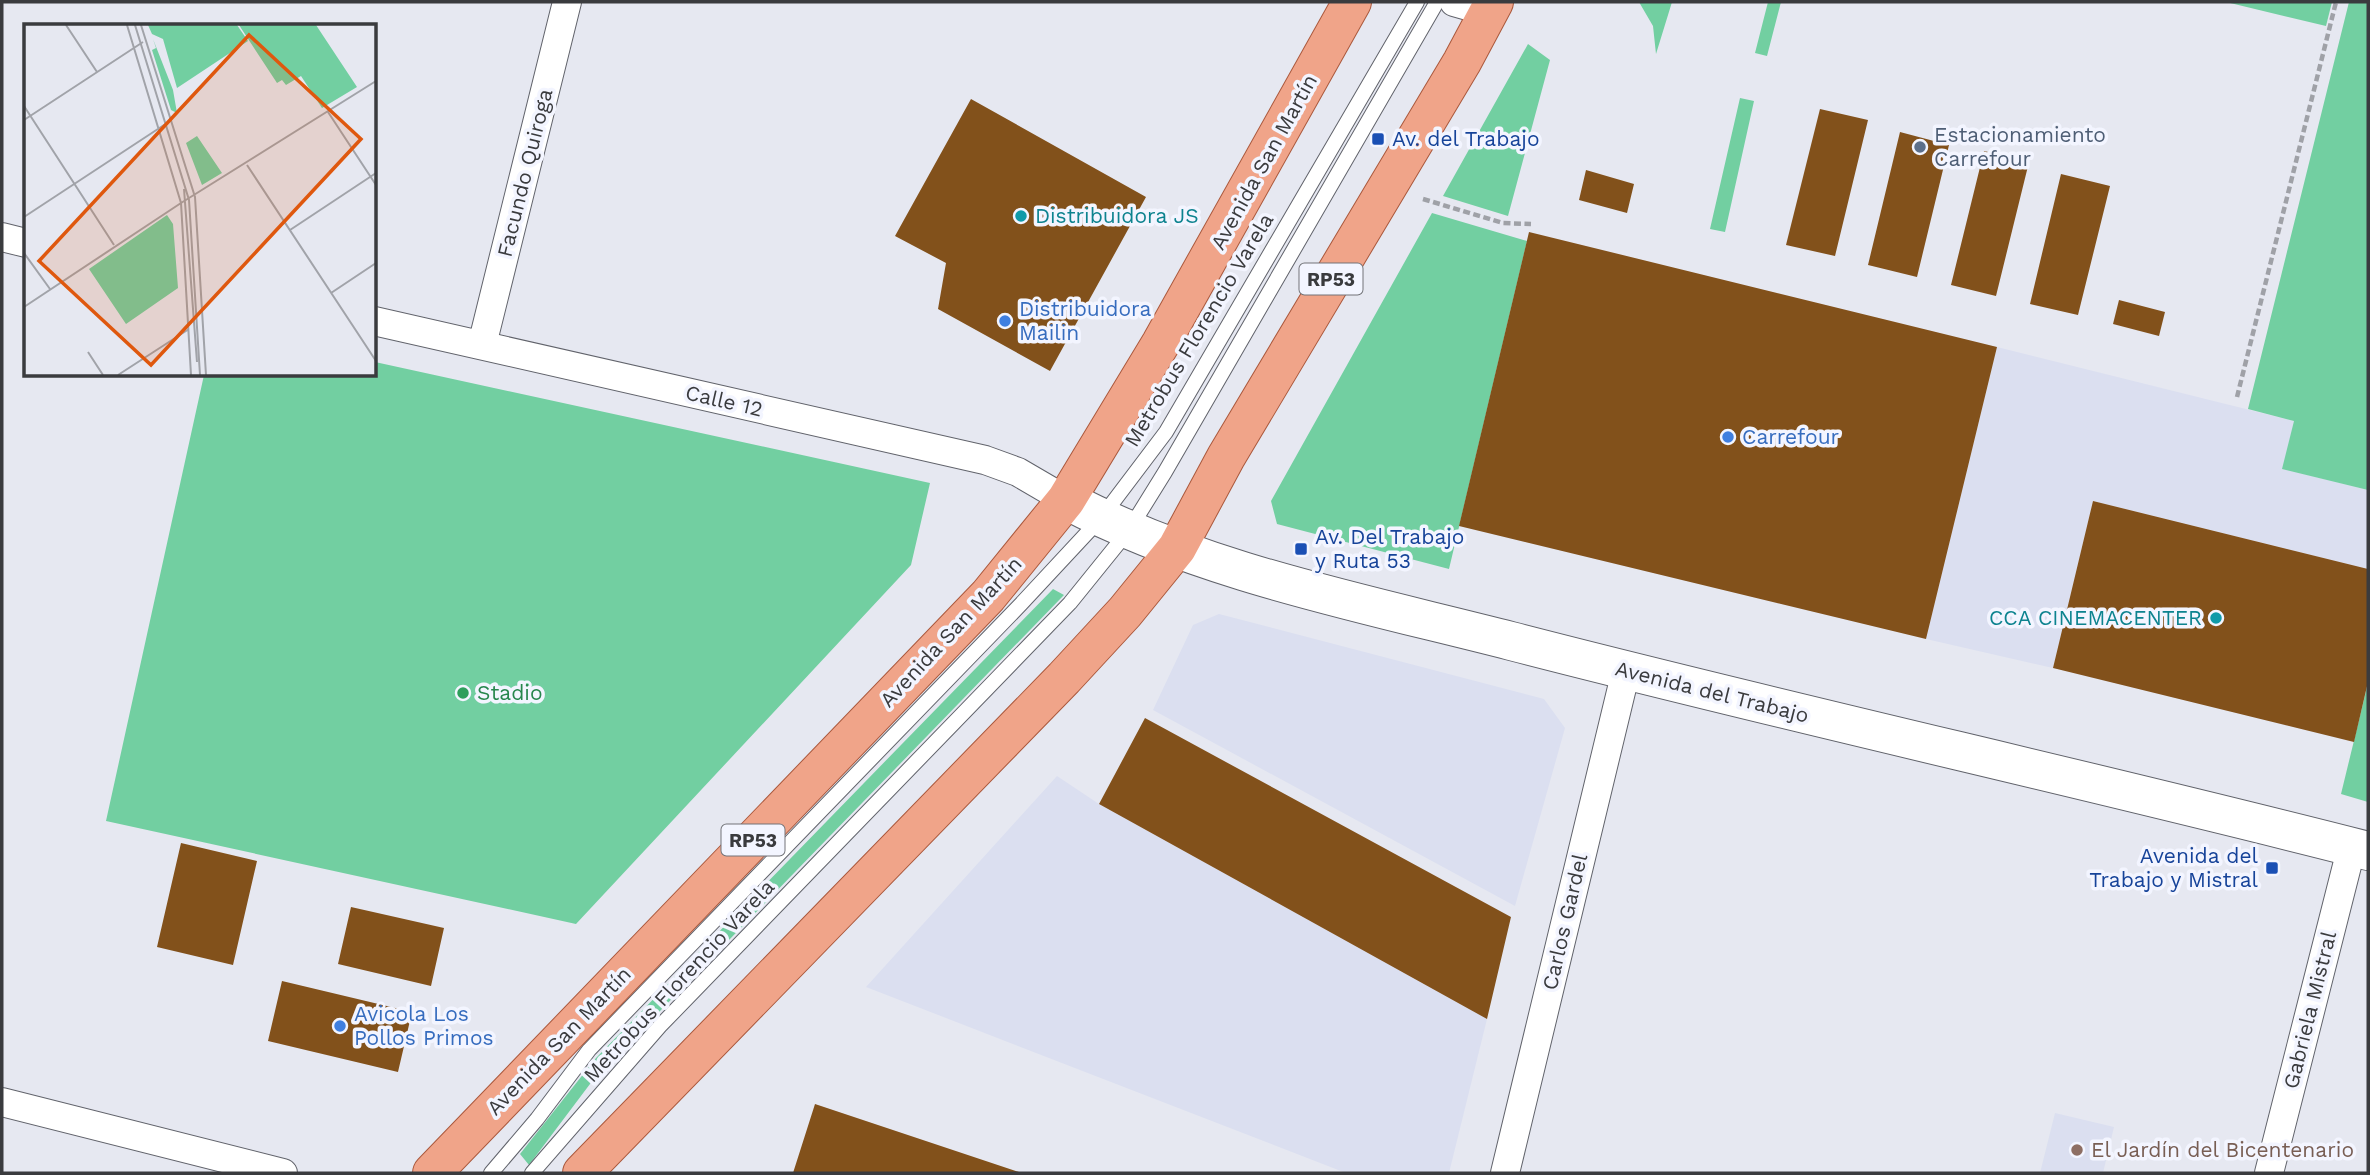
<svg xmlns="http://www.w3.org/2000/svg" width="2370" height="1175" viewBox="0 0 2370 1175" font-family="'Work Sans',sans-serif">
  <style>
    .built { fill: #dbdff0 }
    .green { fill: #72cfa1 }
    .building { fill: #82511b }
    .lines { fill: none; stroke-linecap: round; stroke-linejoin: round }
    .lane-casing { stroke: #61636b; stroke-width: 16 }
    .street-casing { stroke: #61636b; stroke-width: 30 }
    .secondary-casing { stroke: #61636b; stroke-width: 40 }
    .primary-casing { stroke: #aa583c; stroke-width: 40 }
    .path { stroke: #9fa1a7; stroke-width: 4.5; stroke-dasharray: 7 3.5; stroke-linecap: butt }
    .lane { stroke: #fff; stroke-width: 14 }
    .street { stroke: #fff; stroke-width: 28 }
    .secondary { stroke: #fff; stroke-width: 38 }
    .primary { stroke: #f0a489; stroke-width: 38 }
    .transit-dot { fill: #1a4fb4; stroke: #f3f5ff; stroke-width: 2.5 }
    .service-dot { fill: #5c6f8a; stroke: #f3f5ff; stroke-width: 2.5 }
    .culture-dot { fill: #0f9aa8; stroke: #f3f5ff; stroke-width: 2.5 }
    .shop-dot { fill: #3f7fe0; stroke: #f3f5ff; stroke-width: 2.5 }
    .leisure-dot { fill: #2e9e5b; stroke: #f3f5ff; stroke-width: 2.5 }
    .education-dot { fill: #8d6e63; stroke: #f3f5ff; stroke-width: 2.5 }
    .labels { text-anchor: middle; stroke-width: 7; stroke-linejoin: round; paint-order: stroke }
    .shield { fill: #f3f5ff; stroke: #727378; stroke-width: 2 }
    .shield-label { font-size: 19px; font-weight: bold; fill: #3a3b3e }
    .service-label { font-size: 21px; fill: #4e5e75; stroke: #f3f5ff; text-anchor: start }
    .transit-label { font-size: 21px; fill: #164399; stroke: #f3f5ff; text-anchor: start }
    .street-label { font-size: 21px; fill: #3a3b3e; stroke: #f3f5ff }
    .culture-label { font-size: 21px; fill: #0d838f; stroke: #f3f5ff; text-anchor: start }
    .shop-label { font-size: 21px; fill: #366cbe; stroke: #f3f5ff; text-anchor: start }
    .leisure-label { font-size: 21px; fill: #27864d; stroke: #f3f5ff; text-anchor: start }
    .education-label { font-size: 21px; fill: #785e54; stroke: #f3f5ff; text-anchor: start }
    .inset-road { fill: none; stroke: #a1a3a9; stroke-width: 2 }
    .view { fill: #df580e; fill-opacity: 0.15; stroke: #df580e; stroke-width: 3.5 }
    .inset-edge { fill: none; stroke: #3a3b3e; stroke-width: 3.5 }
  </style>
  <rect width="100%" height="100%" fill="#e6e8f1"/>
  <path class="built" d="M1997 347 2294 421 2283 469 2368 490V569L2093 501 2053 668 1926 639Z
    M1219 614 1544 699 1565 728 1515 906 1153 710 1193 625Z
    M1057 776 1099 804 1487 1019 1449 1173H1346L866 987Z
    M2055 1113 2114 1127 2103 1173H2040Z"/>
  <path class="green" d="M1639 2H1672L1656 54 1653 26Z
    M1768 2H1781L1767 56 1755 53Z
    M2226 2H2332L2326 26Z
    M2349 2H2368V490L2282 469 2294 421 2248 409Z
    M1528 44 1550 60 1508 216 1443 196Z
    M1740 98 1754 101 1725 232 1710 229Z
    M1432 213 1527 241 1449 569 1277 524 1271 501Z
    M375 362 930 483 911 565 576 924 106 821 204 375 374 374Z
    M1053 589 1064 595 593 1080 529 1165 520 1154 596 1058Z
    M2368 683V802L2341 794Z"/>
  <path class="building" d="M971 99 1146 197 1050 371 938 309 946 263 895 236Z
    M1820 109 1868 120 1835 256 1786 245Z
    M1900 132 1949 145 1917 277 1868 265Z
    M1984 151 2029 162 1996 296 1951 285Z
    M1586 170 1634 184 1627 213 1579 200Z
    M2061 174 2110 186 2078 315 2030 304Z
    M1529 232 1997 347 1926 639 1459 526Z
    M2119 300 2165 312 2159 336 2113 324Z
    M2093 501 2368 569V682L2354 742 2053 668Z
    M1145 718 1511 917 1487 1019 1099 804Z
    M181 843 257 861 233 965 157 947Z
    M351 907 444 928 431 986 338 964Z
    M282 981 412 1012 398 1072 268 1041Z
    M815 1104 1022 1173H793Z"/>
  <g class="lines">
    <defs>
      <path id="lane" d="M491 1173 537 1119 589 1050 1021 604 1101 518 1166 432 1417 2
        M532 1173 660 1026 1070 603 1129 530 1165 472 1437 2"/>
      <path id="street" d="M1454 2 1489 12
        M2 237 26 243
        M374 321 985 460 1018 472 1066 500
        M482 345 567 2
        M2 1102 283 1173
        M1505 1173 1626 671
        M2269 1173 2352 846"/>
      <path id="secondary" d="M1066 500C1202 572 1363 603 1511 641 1796 715 2083 778 2368 851"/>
      <path id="primary" d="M432 1173 988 596 1066 500 1161 343 1352 2
        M582 1173 1064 678 1125 612 1177 548 1226 457 1462 62 1494 2"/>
    </defs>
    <use href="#lane" class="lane-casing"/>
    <use href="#street" class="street-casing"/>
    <use href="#secondary" class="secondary-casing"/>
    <use href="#primary" class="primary-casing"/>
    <path class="path" d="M1423 199 1503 223 1531 224
      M2237 397 2336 2"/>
    <use href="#lane" class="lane"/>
    <use href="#street" class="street"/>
    <use href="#secondary" class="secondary"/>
    <use href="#primary" class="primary"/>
  </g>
  <g class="transit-dot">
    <rect x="1371" y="132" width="14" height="14" rx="3.5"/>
    <rect x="1294" y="542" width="14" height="14" rx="3.5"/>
    <rect x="2265" y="861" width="14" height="14" rx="3.5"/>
  </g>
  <circle class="service-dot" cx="1920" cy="147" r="7"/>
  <g class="culture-dot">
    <circle cx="1021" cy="216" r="7"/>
    <circle cx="2216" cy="618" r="7"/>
  </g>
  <g class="shop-dot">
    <circle cx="1005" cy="321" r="7"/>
    <circle cx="1728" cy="437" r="7"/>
    <circle cx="340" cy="1026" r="7"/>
  </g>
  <circle class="leisure-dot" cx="463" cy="693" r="7"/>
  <circle class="education-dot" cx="2077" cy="1150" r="7"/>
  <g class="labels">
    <g class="shield">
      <rect x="1299.5" y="263.5" width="63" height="31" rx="5"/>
      <rect x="721.5" y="824.5" width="63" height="31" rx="5"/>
    </g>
    <g class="shield-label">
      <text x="1331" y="286">RP53</text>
      <text x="753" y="847">RP53</text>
    </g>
    <g class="service-label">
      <text x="1934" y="142">Estacionamiento<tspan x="1934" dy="24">Carrefour</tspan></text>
    </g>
    <g class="transit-label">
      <text x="1392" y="146">Av. del Trabajo</text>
      <text x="1315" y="544">Av. Del Trabajo<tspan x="1315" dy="24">y Ruta 53</tspan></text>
      <text x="2258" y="863" text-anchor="end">Avenida del<tspan x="2258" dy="24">Trabajo y Mistral</tspan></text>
    </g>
    <g class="street-label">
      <text transform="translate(1264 162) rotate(-61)" y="7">Avenida San Martín</text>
      <text transform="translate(525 173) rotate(-76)" y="7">Facundo Quiroga</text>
      <text transform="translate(1199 330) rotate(-59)" y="7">Metrobus Florencio Varela</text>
      <text transform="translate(724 401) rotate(13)" y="7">Calle 12</text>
      <text transform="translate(951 632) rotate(-47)" y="7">Avenida San Martín</text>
      <text transform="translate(1712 692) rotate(14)" y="7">Avenida del Trabajo</text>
      <text transform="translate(1565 922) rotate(-77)" y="7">Carlos Gardel</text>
      <text transform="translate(679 981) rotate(-47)" y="7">Metrobus Florencio Varela</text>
      <text transform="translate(2310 1010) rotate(-76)" y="7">Gabriela Mistral</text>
      <text transform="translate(559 1041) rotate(-46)" y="7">Avenida San Martín</text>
    </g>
    <g class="culture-label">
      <text x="1035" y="223">Distribuidora JS</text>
      <text x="2202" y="625" text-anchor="end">CCA CINEMACENTER</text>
    </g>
    <g class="shop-label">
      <text x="1019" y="316">Distribuidora<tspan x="1019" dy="24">Mailin</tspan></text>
      <text x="1742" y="444">Carrefour</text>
      <text x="354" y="1021">Avicola Los<tspan x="354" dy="24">Pollos Primos</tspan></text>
    </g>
    <g class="leisure-label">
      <text x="477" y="700">Stadio</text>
    </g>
    <g class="education-label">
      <text x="2091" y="1157">El Jardín del Bicentenario</text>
    </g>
  </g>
  <g transform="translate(24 24)">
    <rect width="352" height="352" fill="#e6e8f1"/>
    <path d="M124 1H213L224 17 153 64 139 15 128 10ZM215 1H292L333 63 298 84 277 52 262 61 258 56 253 59ZM129 15 149 66 153 89 147 86 128 26 132 24ZM173 112 198 149 178 161 162 119ZM143 191 149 200 154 264 102 300 65 245Z" fill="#72cfa1"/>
    <path class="inset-road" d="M42 1 73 48M103 1 157 179 167 351M111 1 165 176 176 351M117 1 171 173 182 351M0 82 90 221M304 88 352 161M0 96 119 18M223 141 352 337M160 165 173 338M157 179 352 57M0 193 143 99M266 206 352 149M0 229 26 265M307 269 352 239M0 283 157 179M64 328 79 351M94 351 165 305"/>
    <path class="view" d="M225 11 337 115 127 341 15 237Z"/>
    <rect width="352" height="352" class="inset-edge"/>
  </g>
  <rect width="2370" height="1175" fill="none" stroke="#3a3b3e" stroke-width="7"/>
</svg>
